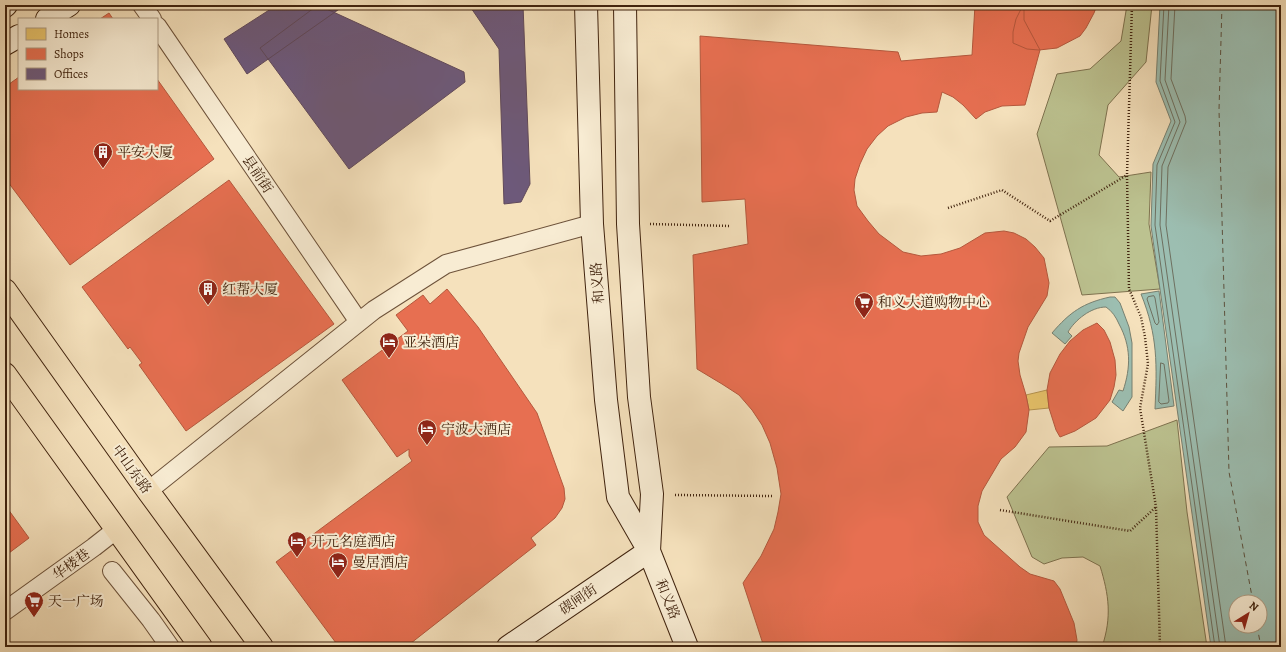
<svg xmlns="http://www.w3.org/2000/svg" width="1286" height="652" viewBox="0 0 1286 652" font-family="Alegreya,'Noto Serif SC',serif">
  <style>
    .green { fill: #bcc290; stroke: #7e724f }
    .water { fill: #9cbeb1; stroke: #778070; fill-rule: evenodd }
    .homes { fill: #e9c46a; stroke: #b6944e }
    .shops { fill: #e76f51; stroke: #b5583d }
    .offices { fill: #6d597a; stroke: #60495a }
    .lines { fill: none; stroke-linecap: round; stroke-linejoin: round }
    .shore { stroke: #6e7060; stroke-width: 1 }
    .ferry { stroke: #5c523f; stroke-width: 1; stroke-dasharray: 5 4; stroke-linecap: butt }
    .street-casing { stroke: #6d523a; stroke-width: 20 }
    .secondary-casing { stroke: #40230e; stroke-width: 24 }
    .primary-casing { stroke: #40230e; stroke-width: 24 }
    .path { stroke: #40230e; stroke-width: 2.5; stroke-dasharray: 1 2; stroke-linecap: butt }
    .street { stroke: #f8ecd3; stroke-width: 18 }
    .secondary { stroke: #f8ecd3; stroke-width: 22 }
    .primary { stroke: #f5e1bc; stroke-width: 22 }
    .labels { text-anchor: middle; stroke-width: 4; stroke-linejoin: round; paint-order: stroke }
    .poi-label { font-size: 14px; fill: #40230e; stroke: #f8ecd3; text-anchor: start }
    .street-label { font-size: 14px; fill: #40230e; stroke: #f8ecd3 }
  </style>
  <rect width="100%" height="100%" fill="#f5e1bc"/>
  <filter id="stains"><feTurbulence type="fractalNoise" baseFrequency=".005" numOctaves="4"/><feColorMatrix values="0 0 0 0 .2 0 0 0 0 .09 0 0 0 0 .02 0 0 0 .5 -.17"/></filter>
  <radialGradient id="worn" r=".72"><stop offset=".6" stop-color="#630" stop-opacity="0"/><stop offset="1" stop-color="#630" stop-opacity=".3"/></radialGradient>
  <path class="green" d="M1127 5H1152L1146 62 1108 105 1099 155 1119 177 1151 172 1149 224 1160 289 1082 295 1037 134 1057 74 1090 69 1121 41Z
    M1177 420 1187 512 1207 647H1102C1112 617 1109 595 1100 566L1083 557 1062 558 1044 564 1032 557 1007 497 1049 447 1107 446Z"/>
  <path class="water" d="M1160 5H1281V647H1211L1151 226 1153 164 1171 121 1156 82ZM1236 602H1260V626H1236Z
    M1159 291 1174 406 1155 409C1157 365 1158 336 1141 294Z
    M1110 297H1115L1120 303 1129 327 1132 343V397L1123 411 1112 402 1119 390 1123 391C1131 367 1131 346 1119 324 1116 317 1112 311 1106 307 1091 307 1075 320 1068 332L1072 336 1065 344 1052 333C1070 312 1083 303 1110 297Z"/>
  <path class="homes" d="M1047 390 1049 408 1029 410 1026 395Z"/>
  <path class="shops" d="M975 5H1024V20L1040 50 1025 105 1002 106 985 112 976 119 963 105 953 97 942 92 937 112 922 113 906 117 888 126 877 136 867 149 860 164 855 179 854 190 857 206 868 221 879 234 903 252 921 256 941 254 960 248 985 233 1004 231 1014 233 1026 239 1035 247 1044 258 1049 283 1047 296 1028 327 1019 353 1018 361 1020 375 1026 395 1029 410 1026 432 1015 447 1001 459 982 491 978 506V522L984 535 1020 567 1030 574 1054 581 1060 589 1074 623 1077 640 1076 647H764L743 583 761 556 774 529 778 512 781 494 777 468 770 443 762 425 752 410 739 395 722 384 697 369 693 255 748 244 745 199 702 202 700 36 898 52 901 61 972 55Z
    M1023 5H1097L1094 13 1086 28 1080 36 1057 48 1039 50 1027 49 1013 43V32L1016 19Z
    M109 13 113 19H100Z
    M19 77V89H157V79L214 159 70 265 5 178V87Z
    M229 180 334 324 186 431 139 365 142 363 130 347 128 349 82 287Z
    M447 289 478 327 537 413 564 488 565 499 562 508 555 518 531 538 536 545 406 647H339L276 562 412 461 409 456V449L397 457 342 380 408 331 396 315 423 295 430 304Z
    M1097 323 1104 330 1110 342 1115 360 1116 375 1114 387 1110 400 1096 418 1075 431 1060 437 1056 430 1049 408 1047 390 1050 373 1060 354 1070 341 1083 330Z
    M5 505 29 538 5 556Z"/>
  <path class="offices" d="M277 5H345L247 74 224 39Z
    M318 5 464 72 465 82 349 169 260 48Z
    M469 5H523L530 184 521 202 504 204 499 49Z"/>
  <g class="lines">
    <path class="shore" d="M1164 5 1160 81 1175 122 1157 165 1155 225 1215 647
      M1169 5 1165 80 1180 122 1162 166 1160 225 1220 647
      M1175 5 1171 79 1185 116 1186 122 1168 167 1166 225 1226 647
      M1154 296 1155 298 1159 322 1157 325 1155 323 1147 299 1148 297Z
      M1161 363 1164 364 1169 401 1168 403 1161 404 1159 402Z"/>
    <path class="ferry" d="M1222 5 1219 110 1229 472 1253 602
      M1257 626 1261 647"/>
    <defs>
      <path id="street" d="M142 5 152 19
        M157 26 359 322
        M148 491 359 322 374 310 446 264 592 224
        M112 571 151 620 170 647
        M5 611 94 547 117 529"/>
      <path id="secondary" d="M625 5 628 224 639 397 652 494 649 551 687 647
        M5 6 6 5
        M47 19 69 5
        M5 44 19 36
        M508 647 649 551 618 497 606 400 592 224 586 5"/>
      <path id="primary" d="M5 290 148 491 262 647
        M5 374 201 647"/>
    </defs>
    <use href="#street" class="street-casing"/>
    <use href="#secondary" class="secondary-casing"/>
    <use href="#primary" class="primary-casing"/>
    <path class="path" d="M1132 5 1127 175 1129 289 1141 317 1145 337 1148 364 1140 408 1156 507 1160 647
      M948 208 1002 190 1050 221 1127 175
      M650 224 731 226
      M675 495 772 496
      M1000 510 1130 531 1156 507"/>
    <use href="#street" class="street"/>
    <use href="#secondary" class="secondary"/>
    <use href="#primary" class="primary"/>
  </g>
  <defs>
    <symbol id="building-pin" viewBox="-11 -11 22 30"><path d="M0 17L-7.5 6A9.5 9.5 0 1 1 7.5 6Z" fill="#8f2418" stroke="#f8ecd3"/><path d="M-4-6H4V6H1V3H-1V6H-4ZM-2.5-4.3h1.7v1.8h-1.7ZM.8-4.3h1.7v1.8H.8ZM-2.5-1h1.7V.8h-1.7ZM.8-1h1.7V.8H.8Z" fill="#fff"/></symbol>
    <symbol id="supermarket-pin" viewBox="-11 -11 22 30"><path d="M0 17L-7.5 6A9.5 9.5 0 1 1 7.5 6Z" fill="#8f2418" stroke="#f8ecd3"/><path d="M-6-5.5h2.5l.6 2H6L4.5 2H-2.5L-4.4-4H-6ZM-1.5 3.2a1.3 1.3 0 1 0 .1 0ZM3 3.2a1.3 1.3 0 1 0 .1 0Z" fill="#fff"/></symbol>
    <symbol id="hotel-pin" viewBox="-11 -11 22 30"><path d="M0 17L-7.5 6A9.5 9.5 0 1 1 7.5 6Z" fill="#8f2418" stroke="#f8ecd3"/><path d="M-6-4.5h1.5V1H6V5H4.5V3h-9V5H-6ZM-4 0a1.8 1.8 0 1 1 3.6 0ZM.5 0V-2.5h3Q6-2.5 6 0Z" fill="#fff"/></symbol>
  </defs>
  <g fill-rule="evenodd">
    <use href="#building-pin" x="92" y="141" width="22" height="30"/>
    <use href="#building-pin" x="197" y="278" width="22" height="30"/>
    <use href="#supermarket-pin" x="853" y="291" width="22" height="30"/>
    <use href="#hotel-pin" x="378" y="331" width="22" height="30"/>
    <use href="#hotel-pin" x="416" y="418" width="22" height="30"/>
    <use href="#hotel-pin" x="286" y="530" width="22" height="30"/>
    <use href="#hotel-pin" x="327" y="551" width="22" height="30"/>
    <use href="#supermarket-pin" x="23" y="590" width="22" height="30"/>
  </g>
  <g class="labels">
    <g class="poi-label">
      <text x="117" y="157">平安大厦</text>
      <text x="222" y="294">红帮大厦</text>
      <text x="878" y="307">和义大道购物中心</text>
      <text x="403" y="347">亚朵酒店</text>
      <text x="441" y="434">宁波大酒店</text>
      <text x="311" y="546">开元名庭酒店</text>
      <text x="352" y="567">曼居酒店</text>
      <text x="48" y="606">天一广场</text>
    </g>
    <g class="street-label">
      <text transform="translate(258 174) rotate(56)" y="5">县前街</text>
      <text transform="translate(597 283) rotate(-94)" y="5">和义路</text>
      <text transform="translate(132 469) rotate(54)" y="5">中山东路</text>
      <text transform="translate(71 564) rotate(-36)" y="5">华楼巷</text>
      <text transform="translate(578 599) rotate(-34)" y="5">碶闸街</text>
      <text transform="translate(668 599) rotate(68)" y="5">和义路</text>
    </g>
  </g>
  <rect width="1286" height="652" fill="none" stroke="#f5e1bc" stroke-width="20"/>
  <rect x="6" y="6" width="1274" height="640" fill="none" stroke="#40230e" stroke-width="2"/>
  <rect x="10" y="10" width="1266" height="632" fill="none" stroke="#40230e"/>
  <rect x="18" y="18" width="140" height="72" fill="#f8ecd3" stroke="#ae9c84"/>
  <rect x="26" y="28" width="20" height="12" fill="#e9c46a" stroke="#ae9c84"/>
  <text x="54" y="38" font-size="12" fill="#40230e">Homes</text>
  <rect x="26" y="48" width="20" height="12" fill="#e76f51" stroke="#ae9c84"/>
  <text x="54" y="58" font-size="12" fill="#40230e">Shops</text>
  <rect x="26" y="68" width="20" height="12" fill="#6d597a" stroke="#ae9c84"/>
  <text x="54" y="78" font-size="12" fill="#40230e">Offices</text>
  <g transform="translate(1248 614) rotate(37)"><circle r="19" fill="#f8ecd3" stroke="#ae9c84"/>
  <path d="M0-3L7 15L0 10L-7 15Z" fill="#8f2418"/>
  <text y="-6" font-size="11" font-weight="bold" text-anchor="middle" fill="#40230e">N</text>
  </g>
  <rect width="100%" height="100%" filter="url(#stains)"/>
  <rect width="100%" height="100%" fill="url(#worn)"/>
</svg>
